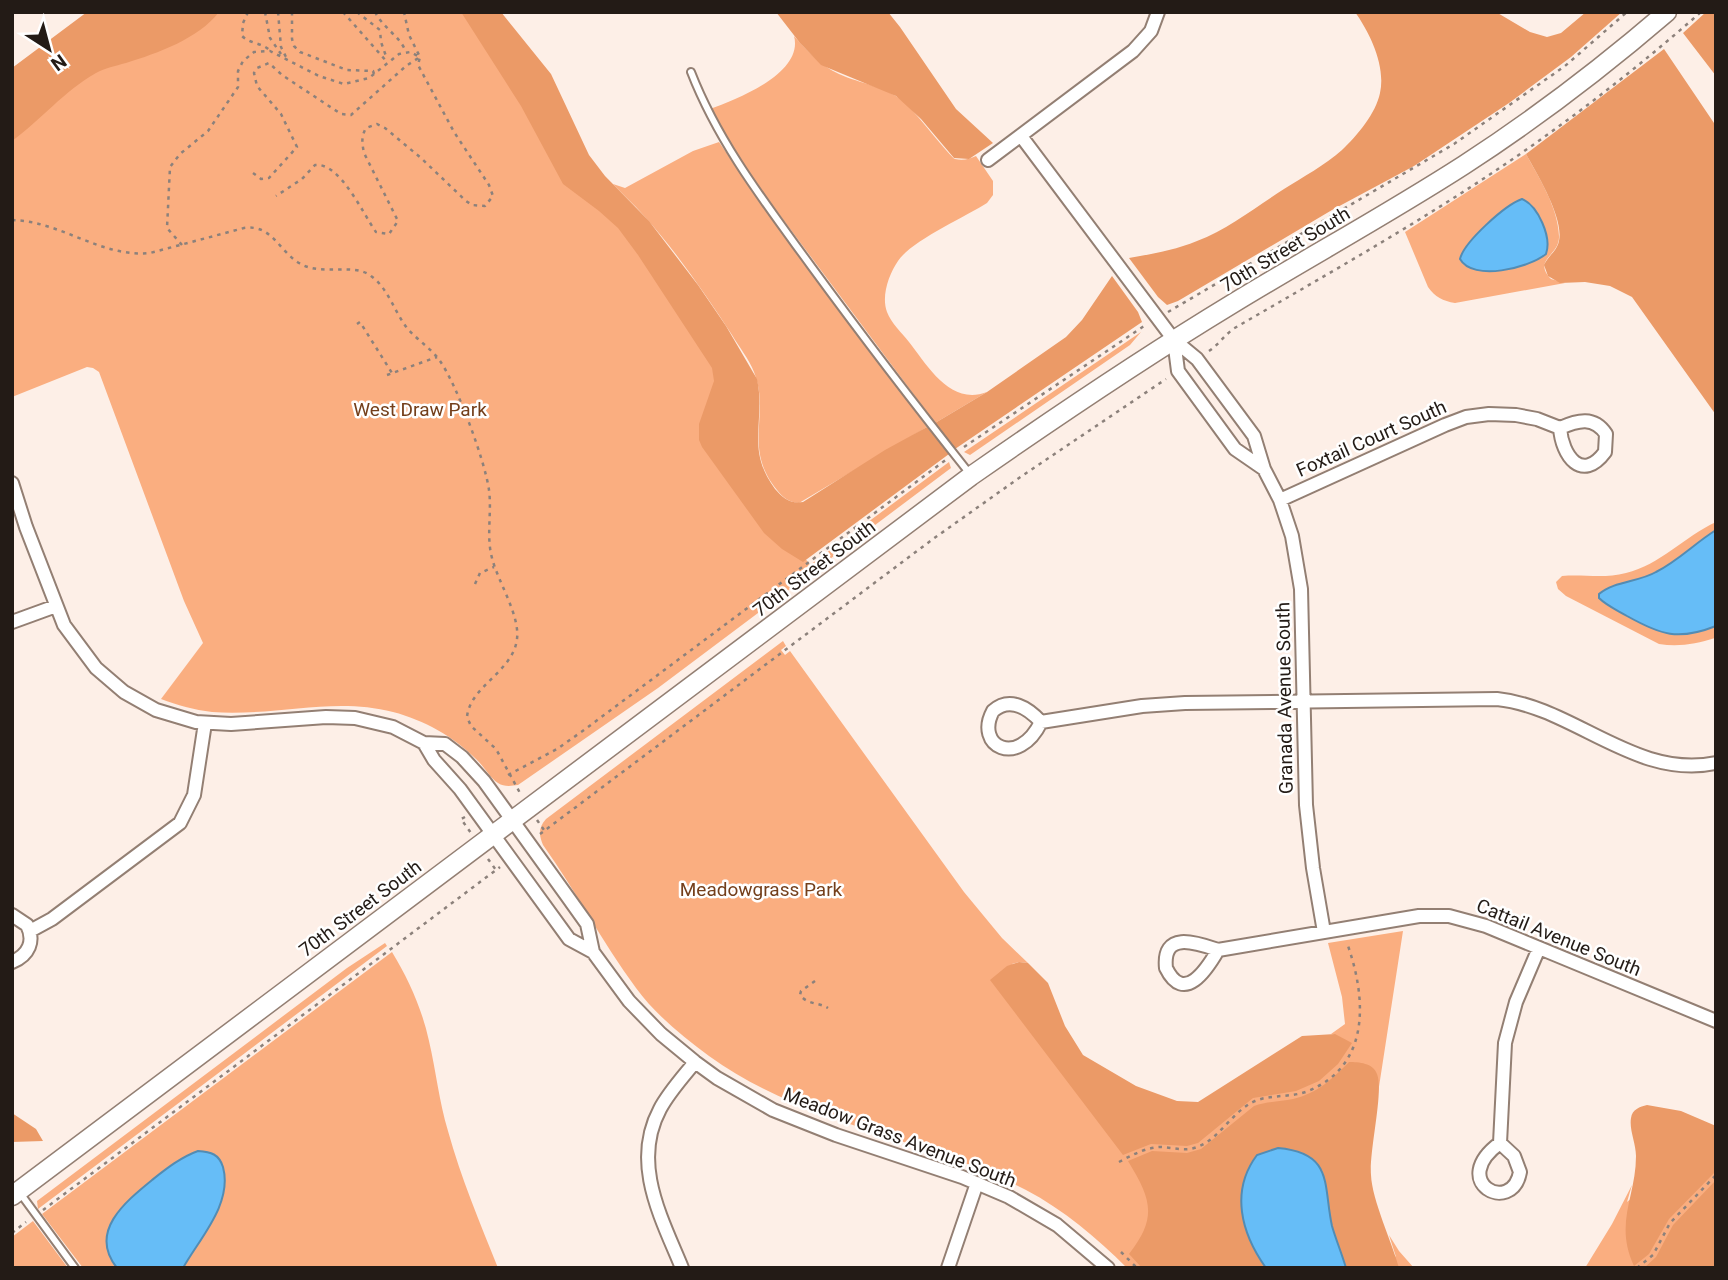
<svg xmlns="http://www.w3.org/2000/svg" width="1728" height="1280" viewBox="0 0 1728 1280" font-family="Roboto,sans-serif">
  <style>
    .green { fill: #faae80 }
    .forest { fill: #eb9a67 }
    .water { fill: #66bdf7; stroke: #528cb4; stroke-width: 2 }
    .lines { fill: none; stroke-linecap: round; stroke-linejoin: round }
    .lane-casing { stroke: #937f73; stroke-width: 10 }
    .street-casing { stroke: #937f73; stroke-width: 16 }
    .secondary-casing { stroke: #937f73; stroke-width: 21 }
    .path { stroke: #8c817b; stroke-width: 2.5; stroke-dasharray: 3.5 5; stroke-linecap: butt }
    .lane { stroke: #fff; stroke-width: 6 }
    .street { stroke: #fff; stroke-width: 12 }
    .secondary { stroke: #fff; stroke-width: 18 }
    .labels { text-anchor: middle; stroke-width: 5; stroke-linejoin: round; paint-order: stroke }
    .street-label { font-size: 19px; fill: #231b16; stroke: #fff }
    .park-label { font-size: 19px; fill: #743f1b; stroke: #fff }
  </style>
  <rect width="100%" height="100%" fill="#fdefe7"/>
  <path class="green" d="M101 12H483L749 384 702 419 810 565 949 462 951 468 658 688 518 785C511 786 504 787 498 783 489 777 484 766 476 759 454 737 424 720 393 712 333 696 273 717 212 712 194 710 177 705 161 699L203 643 184 601 99 372 93 368 87 367 12 397V77Z
    M794 36C807 51 820 65 839 74 861 84 885 86 904 102 915 111 950 157 955 159 963 161 969 159 976 156L993 181V195L987 203C965 217 911 241 898 261 889 274 881 296 887 312 891 323 902 333 909 342 928 366 950 406 987 392L935 423 767 198 734 150 710 109C738 99 804 73 794 36Z
    M719 142 785 237 927 427 799 503C789 502 783 498 777 490 742 447 771 415 754 372 749 359 739 347 732 335 706 295 678 254 646 218 633 203 618 190 605 176L613 184 625 188 693 151Z
    M1526 154C1539 178 1558 207 1559 236 1560 256 1532 259 1551 279L1565 283 1455 303C1443 301 1435 297 1428 287L1405 232Z
    M1141 332 1130 345 970 455 964 452Z
    M1716 522 1715 638C1696 644 1679 647 1659 644L1566 596 1558 589 1556 582 1562 576C1584 574 1603 579 1626 573 1660 565 1685 536 1716 522Z
    M783 641 786 646 781 650 785 655 790 651 964 892 1002 938 1028 963 1019 962 1012 964 1084 1063 1191 1119 1335 1034H1331L1345 1024 1342 997 1328 943 1403 931 1358 1223 1396 1257 1389 1235 1399 1251 1414 1268H1127C1097 1238 1064 1210 1026 1190 923 1137 806 1126 709 1056 683 1037 655 1014 636 988 602 942 576 891 543 845 539 835 538 828 546 819Z
    M385 943 387 946 38 1209 37 1201 347 968Z
    M392 952C409 980 422 1009 429 1041 436 1071 439 1101 448 1131 461 1178 480 1223 498 1268H83L42 1214Z
    M1716 1129V1268H1585L1612 1224 1632 1185 1627 1202Z
    M33 1221 68 1268H12V1237Z"/>
  <path class="forest" d="M87 12H219C198 39 158 53 126 63 115 66 105 68 96 73 64 91 41 120 12 141V68Z
    M461 12H501L551 74 589 155 605 176 649 221 698 285 726 326 757 379C766 421 745 449 775 489 783 498 790 504 803 502L885 450 927 427 949 454 803 562 782 549 764 533 702 447 699 440V424L714 381 712 368 638 255 618 228 599 211 563 184 521 106Z
    M776 12H888L900 27 956 109 993 143 969 159 954 158 921 119 896 96 821 65 800 43Z
    M1355 12H1496L1530 32 1547 37 1561 33 1586 12H1622L1571 57 1509 103 1414 166 1332 210 1178 301 1167 305 1158 297 1129 258C1152 254 1175 250 1197 241 1228 229 1256 207 1284 189 1303 177 1325 165 1342 150 1357 136 1376 113 1380 93 1386 66 1370 33 1355 12Z
    M1706 12H1716V76L1683 33Z
    M1664 49 1716 126V415L1632 297 1610 286 1585 282 1560 283 1548 276 1544 265C1548 256 1557 251 1559 241 1564 218 1537 174 1526 154Z
    M1112 276 1138 312 1142 322 955 449 935 423 987 392 1066 337 1082 320Z
    M1019 962 1028 963 1048 983 1065 1026 1083 1055 1136 1086 1177 1101 1198 1102 1302 1036 1335 1034 1352 1043 1338 1064 1319 1081 1296 1091 1253 1098 1198 1143 1187 1146 1151 1144 1123 1155 990 980 1007 966Z
    M1349 1062C1359 1062 1373 1063 1377 1074 1384 1091 1369 1151 1371 1175 1372 1200 1392 1242 1399 1268H1346L1332 1225 1323 1171 1311 1159 1241 1195 1244 1223 1266 1268H1142L1129 1254C1158 1217 1151 1199 1128 1161L1152 1151 1187 1153 1201 1149 1254 1106C1267 1101 1280 1102 1293 1099 1318 1093 1332 1079 1349 1062Z
    M1647 1105 1681 1111 1716 1126V1171L1669 1219 1649 1254 1634 1266C1614 1223 1636 1197 1636 1156 1636 1143 1629 1130 1631 1118 1632 1109 1640 1107 1647 1105Z
    M12 1113 36 1129 43 1141 12 1142Z
    M1716 1180V1268H1644L1656 1257 1673 1225Z"/>
  <path class="water" d="M1522 199C1538 206 1552 237 1546 254 1529 268 1473 282 1460 259 1464 242 1505 205 1522 199Z
    M1716 530V626C1678 641 1661 635 1627 616 1617 610 1607 606 1599 598V594C1614 581 1639 582 1656 572 1678 561 1695 543 1716 530Z
    M1278 1148C1334 1153 1323 1185 1332 1226 1336 1240 1342 1254 1346 1268H1266C1241 1233 1230 1191 1257 1155Z
    M198 1151C211 1152 219 1154 223 1167 233 1204 199 1239 183 1268H117C88 1232 125 1202 152 1180 166 1169 181 1157 198 1151Z"/>
  <g class="lines">
    <defs>
      <path id="lane" d="M691 72C719 144 766 204 811 266 863 337 916 406 970 474
        M20 1193 75 1268"/>
      <path id="street" d="M1021 136 1174 340 1197 359 1254 436 1264 469 1280 500 1292 536 1301 589 1306 805 1313 868 1324 932
        M988 160 1133 51 1151 31 1158 12
        M1174 340 1178 371 1235 449 1264 469
        M12 483 26 527 64 625 96 668 124 692 156 710 196 722 231 724 326 717 355 718 393 727 424 743 445 744 462 757 484 781 567 896 587 924 593 952 629 1001 661 1034 695 1062 717 1078 773 1110 836 1135 962 1177 1009 1197 1057 1225 1108 1268
        M1280 500 1445 425 1466 417 1489 414 1516 415 1537 419 1560 428C1562 456 1582 483 1605 452L1606 434C1594 416 1578 420 1560 428
        M12 622 56 606
        M1041 722C1018 769 974 746 993 711 1010 696 1028 708 1041 722L1142 706 1185 703 1497 699C1574 707 1635 780 1716 763
        M424 743 434 760 460 789 569 939 593 952
        M12 915 27 925C35 941 29 955 12 962
        M30 931 52 919 180 823 194 795 205 723
        M1218 950C1207 969 1184 1005 1166 968 1162 930 1197 943 1218 950L1419 916H1449L1486 926 1716 1021
        M1500 1143 1514 1156 1520 1172C1512 1216 1447 1182 1500 1143L1505 1043 1516 1002 1539 948
        M682 1268C661 1217 631 1163 660 1109 669 1092 683 1077 695 1062
        M948 1268 977 1183"/>
      <path id="secondary" d="M12 1196 971 476C1057 416 1143 358 1232 304 1309 257 1388 214 1464 165 1535 119 1603 67 1667 12"/>
    </defs>
    <use href="#lane" class="lane-casing"/>
    <use href="#street" class="street-casing"/>
    <use href="#secondary" class="secondary-casing"/>
    <path class="path" d="M248 12 243 23 242 36C250 44 264 43 270 51
      M265 12 270 38 281 54
      M278 12 281 47 286 57
      M292 12V39L294 46 300 52 347 70 373 71 374 74
      M343 12 387 62
      M357 12 380 30 381 42 387 59
      M375 12C383 28 400 36 406 52
      M253 173 261 179 269 178 297 147 281 114 257 86 254 73 257 68 269 63 282 75 341 114 351 115 406 66 420 57 409 35 404 12
      M12 220C61 221 101 258 150 253L244 228C272 224 279 251 299 263 321 277 353 262 371 276 388 288 394 311 407 328 417 340 431 348 440 361 457 385 485 461 489 490 492 513 486 536 492 558 498 582 520 615 517 639 513 672 470 686 467 717L471 726 496 749 520 793
      M182 245 167 228 170 167 180 154 208 131 238 87V71L243 61 254 52 270 51 319 76 344 84 369 78 399 54 410 52 420 57 418 65 454 132 489 185 493 196 485 206 472 205 466 201 421 158 385 128 377 124 366 128C361 137 362 143 364 153L398 221 389 234 376 232C363 214 340 162 315 165L302 179 276 196
      M1168 312 1454 144 1565 66 1627 12
      M357 324 360 322 392 373
      M1209 351C1218 345 1224 336 1233 329 1319 279 1406 230 1489 175 1563 126 1634 71 1701 12
      M387 375 437 357
      M964 447 1147 324
      M475 584 480 573 494 567
      M508 775 557 749 584 730 947 459
      M465 817 461 819 471 833
      M537 820 544 830
      M540 834 933 539 1019 478 1166 379
      M488 859 496 870
      M815 981 801 991 800 995C808 1005 818 1002 828 1008
      M1119 1162C1132 1155 1145 1148 1159 1147 1172 1147 1185 1152 1197 1147 1220 1139 1232 1111 1255 1101 1272 1094 1291 1098 1308 1091 1372 1065 1366 996 1347 943
      M43 1210 500 867
      M12 1233 26 1222
      M1121 1252 1137 1268
      M1637 1268 1653 1255 1670 1223 1716 1175"/>
    <use href="#lane" class="lane"/>
    <use href="#street" class="street"/>
    <use href="#secondary" class="secondary"/>
  </g>
  <g class="labels">
    <g class="street-label">
      <text transform="translate(1285 249) rotate(-31)" y="7">70th Street South</text>
      <text transform="translate(1371 438) rotate(-24)" y="7">Foxtail Court South</text>
      <text transform="translate(814 568) rotate(-37)" y="7">70th Street South</text>
      <text transform="translate(1284 698) rotate(-91)" y="7">Granada Avenue South</text>
      <text transform="translate(360 908) rotate(-37)" y="7">70th Street South</text>
      <text transform="translate(1559 937) rotate(22)" y="7">Cattail Avenue South</text>
      <text transform="translate(900 1137) rotate(21)" y="7">Meadow Grass Avenue South</text>
    </g>
    <g class="park-label">
      <text x="420" y="416">West Draw Park</text>
      <text x="761" y="896">Meadowgrass Park</text>
    </g>
  </g>
  <rect width="1728" height="1280" fill="none" stroke="#231b16" stroke-width="28"/>
  <g transform="translate(49 49) rotate(144)" stroke="#ffffff" stroke-width="5" paint-order="stroke">
  <path d="M0-5L12 26L0 18L-12 26Z" fill="#231b16"/>
  <text y="-10" font-size="19" font-weight="bold" text-anchor="middle" fill="#231b16">N</text>
  </g>
</svg>
